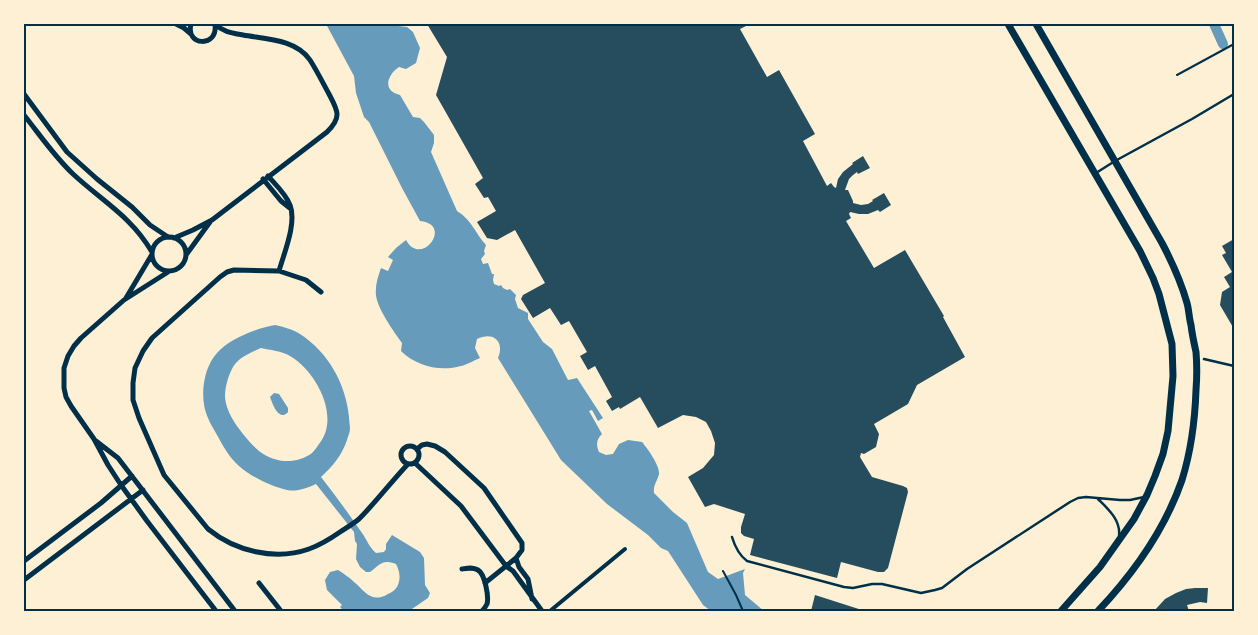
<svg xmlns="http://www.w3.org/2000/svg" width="1258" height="635" viewBox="0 0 1258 635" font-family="Mulish,sans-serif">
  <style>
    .water { fill: #669bbc; fill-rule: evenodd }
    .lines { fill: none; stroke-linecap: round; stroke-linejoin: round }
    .canal { stroke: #669bbc; stroke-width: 10 }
    .building { fill: #264d5e }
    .path { stroke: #003049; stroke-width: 2 }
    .service { stroke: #003049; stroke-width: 2.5 }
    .pedestrian { stroke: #003049; stroke-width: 4 }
    .minor { stroke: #003049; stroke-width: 5 }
    .secondary { stroke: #003049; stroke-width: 7 }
    .neatline { fill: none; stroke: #003049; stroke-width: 2 }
  </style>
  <rect width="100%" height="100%" fill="#fdf0d5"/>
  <path class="water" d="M326 24H381L407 27 413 32 420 48 416 63 406 69 399 67C387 75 382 91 400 95L413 117 420 118 424 122 434 135V143L431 152 457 211C472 220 475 233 486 245L484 251 485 254 481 259 483 264 488 263 492 274H494L493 280 494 284 499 286 501 285 503 288 507 290 510 289 516 295 515 299 518 308 528 313V319L543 342 552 349 568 380 577 378 603 418 598 421 592 410 589 411 602 434C596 440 596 445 599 452L606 455 613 454 619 444 628 440 642 442C648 449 660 466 659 474 657 482 653 485 654 493L673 512 687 523 708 572 718 579 745 569 743 573 745 595 764 611H711L703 605 668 551 661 548 648 535 607 504 561 460 498 358C505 341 493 331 477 339L475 348 480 358C474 360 467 365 461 366 440 372 416 366 401 351L402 343C394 332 377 308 376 295 375 285 378 277 381 268L388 271 393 260 388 257 396 248 406 240C421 268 454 224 420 221L402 188 369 122 364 117 356 93 354 76Z
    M275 325C284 327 292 329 300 334 328 352 346 384 349 417 349 421 350 425 350 429 350 432 348 436 347 440 342 455 333 466 321 477 335 495 349 514 362 533 367 540 369 547 376 553L384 552 386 549V544L392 535 420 552 424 558 425 585 430 593 428 598 409 611H344L340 607 342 605 327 590 325 580 330 572 338 570C344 574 349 577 354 582 365 591 371 604 388 594 392 592 394 591 397 587 401 579 400 572 396 564 382 559 381 564 370 572H366L360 567 356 559 357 544 355 541 354 532 316 484C307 488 297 492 287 490 272 487 250 476 239 466 229 457 223 446 217 435 214 429 210 424 208 418 199 399 203 368 217 353 229 339 257 328 275 325ZM261 348C270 350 282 351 290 356 316 371 341 417 319 444 317 447 315 450 312 453 296 465 274 463 259 451 253 446 248 440 243 434 235 424 226 411 225 397 225 387 228 376 233 367 239 357 250 353 261 348Z
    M274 393 279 394 288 408V412C279 422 273 405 270 397Z"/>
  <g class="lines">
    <path class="canal" d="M1214 24 1223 44"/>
  </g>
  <path class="building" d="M427 24H745L746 26 740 29 767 77 779 70 815 134 803 141 827 186 831 183 834 187 836 188 838 179 843 172 853 164 852 163 863 156 870 168 858 174 857 172 853 175 849 179 845 190H848L853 201V203L861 205 868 204 873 201 872 200 884 193 891 205 880 212 878 210 868 214H859L850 212 849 214 851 218 846 221 874 268 905 250 944 316 943 317 965 357 917 385 908 404 874 424 879 434 876 447 864 454 861 453 860 457 872 477 903 486 907 488 908 492 888 568 884 572H878L841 562 837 578 750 555 754 539 744 536 741 533V527L745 514 714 504 705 507 688 477 703 468 714 455 715 443 711 431 706 422 696 417 683 415 658 428 640 397 620 409 619 407 612 411 606 401 612 397 595 366 588 370 580 356 587 352 569 321 561 325 550 308 533 318 521 299 523 295 545 283 515 230 497 240 487 238 477 222 496 211 488 197 484 198 475 184 483 178 436 95 447 57Z
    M1234 239V329L1220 305 1222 292 1230 287 1224 277 1232 272 1222 255 1226 253 1222 246Z
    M1195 588H1208L1207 603 1200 602 1187 605 1189 611H1178L1176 609 1174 611H1154L1165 599 1176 593 1186 589Z
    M815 595 865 611H811Z"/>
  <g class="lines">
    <path class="path" d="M1177 75 1234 44
      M723 571 736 595 743 611"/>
    <path class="service" d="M1096 173 1115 161 1192 119 1234 94
      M1204 359 1234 366
      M1098 499C1108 509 1121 520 1119 536
      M732 537C735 547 739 555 747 561L844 587 853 588 872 584H882L921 593 935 590 942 588 967 569 1070 502 1078 498 1086 497 1120 500H1130L1144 497"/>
    <path class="pedestrian" d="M550 611 625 549"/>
    <path class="minor" d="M176 24 184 28 191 34
      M191 24C185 46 218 48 215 25
      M24 94 67 152 97 179 132 207 150 225 168 237
      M24 115C40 135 54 156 73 174 102 201 131 216 152 252
      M268 176C275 184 286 194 290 205 297 223 284 253 279 271
      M263 179 281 201 291 209
      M152 254a17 17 0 1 1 34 0a17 17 0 1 1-34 0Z
      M174 238 193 230 212 220 327 132C342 117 338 111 329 94 323 83 317 71 310 60 296 39 265 39 243 35 232 33 223 32 215 24
      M186 255 210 222
      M168 272 124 300 81 338 74 346 68 356 64 368V388L66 397 71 406 94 439 108 465 121 485 147 521 216 611
      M321 292 306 280 279 271 234 270 227 272 220 277 152 338 143 351 135 368 133 383V400L139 418 164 475 208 529C235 551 275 561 309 549 320 545 330 539 340 532 346 528 353 524 359 519 376 502 391 482 408 464
      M126 298 151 256
      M96 441 118 458 235 611
      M401 455a9 9 0 1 1 18 0a9 9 0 1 1-18 0Z
      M417 449 422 445 427 444 435 446 445 452 484 488 522 543V550L516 558 519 567 528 579 532 599
      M415 463 461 506 506 566 513 571 542 611
      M24 561 101 503 132 476
      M462 569C468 568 473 567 478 570 485 574 489 597 487 604 486 606 483 610 482 611
      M24 580 143 490
      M259 583 281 611
      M485 583 516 558"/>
    <path class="secondary" d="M1008 24 1140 251 1153 278 1159 294 1172 344 1173 376 1168 431 1163 454 1155 476 1147 495 1134 519 1100 567 1061 611
      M1036 24 1162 243C1172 262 1181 282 1187 303 1189 310 1189 318 1191 325 1192 334 1194 343 1196 352 1197 364 1197 377 1196 390 1195 420 1191 451 1182 480 1165 529 1133 574 1098 611"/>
  </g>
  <rect width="1258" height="635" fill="none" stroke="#fdf0d5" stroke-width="50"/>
  <rect x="25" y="25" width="1208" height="585" class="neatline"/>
</svg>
